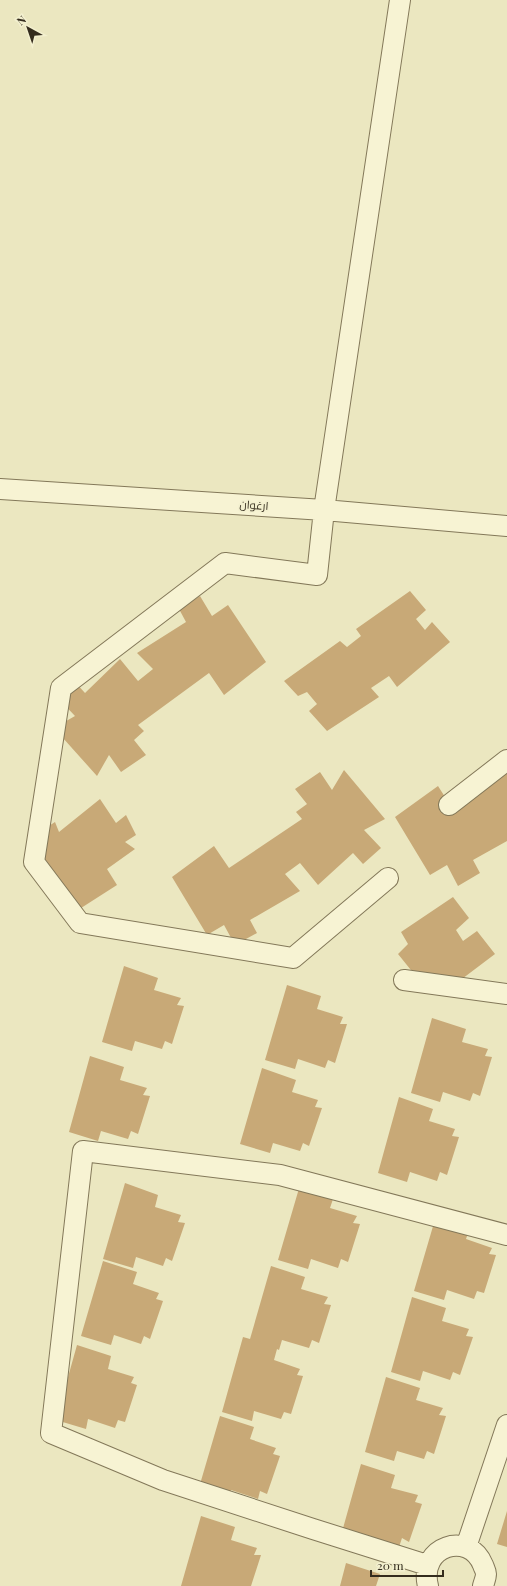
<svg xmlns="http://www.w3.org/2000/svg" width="507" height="1586" viewBox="0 0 507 1586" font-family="'Playfair Display',Cairo,serif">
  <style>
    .building { fill: #c8a977 }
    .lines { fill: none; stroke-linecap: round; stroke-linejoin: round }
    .minor-casing { stroke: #837859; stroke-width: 22 }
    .minor { stroke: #f7f3d3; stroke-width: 20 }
    .labels { text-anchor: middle; stroke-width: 3.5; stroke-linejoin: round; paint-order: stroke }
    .street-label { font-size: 11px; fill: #342c1d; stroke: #f3f0cf }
  </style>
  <rect width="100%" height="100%" fill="#ebe7c0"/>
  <path class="building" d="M410 591 426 610 416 619 425 630 432 622 450 642 397 687 389 676 371 688 379 697 327 731 309 711 317 704 307 692 298 696 284 681 340 641 347 647 361 636 356 629Z
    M200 596 212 616 228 605 266 662 224 695 209 673 138 725 144 731 134 740 146 755 121 772 109 755 97 776 54 728 75 716 58 698 75 682 85 693 120 659 138 681 153 669 137 653 186 622 179 609Z
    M344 770 385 819 364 830 381 848 363 864 353 853 318 885 300 863 285 874 300 891 250 920 257 933 235 945 224 925 207 935 172 877 214 846 229 868 302 819 296 812 307 804 295 789 320 772 332 790Z
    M507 772V841L473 860 480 873 458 886 447 865 430 875 395 817 438 786 452 808Z
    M100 799 116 823 126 815 136 835 125 842 135 849 107 869 117 885 67 917 27 866 47 849 35 835 55 822 59 832Z
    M453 897 469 918 456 930 463 941 477 931 495 954 446 991 427 990 398 954 408 944 401 932Z
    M124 966 158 978 154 990 181 998 177 1005 184 1006 172 1044 165 1041 162 1049 135 1041 132 1051 102 1042Z
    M287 985 321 996 317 1009 343 1017 340 1024H347L335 1063 328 1060 325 1068 298 1059 295 1069 265 1060Z
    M432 1018 466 1029 462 1042 488 1049 485 1056 492 1057 480 1096 473 1093 470 1101 443 1092 440 1102 411 1093Z
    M90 1056 124 1067 120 1080 147 1088 143 1095 150 1096 138 1134 131 1131 128 1139 101 1131 98 1141 69 1132Z
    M262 1068 296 1080 292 1092 318 1100 315 1107 322 1108 309 1146 303 1143 300 1151 273 1143 270 1153 240 1144Z
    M399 1097 433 1109 429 1121 455 1129 452 1136 459 1137 447 1175 440 1172 437 1181 410 1172 407 1182 378 1173Z
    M125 1183 158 1195 155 1207 181 1215 178 1222 185 1223 172 1261 166 1258 163 1266 136 1257 133 1268 103 1259Z
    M300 1185 334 1196 330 1208 357 1216 353 1223 360 1224 348 1262 341 1259 338 1268 311 1259 308 1269 278 1260Z
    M436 1216 470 1227 466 1239 492 1248 489 1254 496 1255 484 1293 477 1291 474 1299 447 1290 444 1300 414 1291Z
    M103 1261 137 1272 133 1284 159 1293 156 1299 163 1301 150 1339 144 1336 141 1344 114 1335 111 1345 81 1336Z
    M271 1266 305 1277 301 1289 328 1297 324 1304 331 1305 319 1343 312 1340 309 1348 282 1340 279 1350 277 1349 274 1360 300 1369 297 1375 303 1376 291 1414 284 1412 281 1419 254 1411 252 1421 222 1412 243 1337 250 1339Z
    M412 1297 446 1308 442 1321 469 1329 466 1336 473 1337 460 1375 453 1372 450 1380 423 1371 420 1381 391 1372Z
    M77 1345 111 1356 108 1369 134 1377 131 1383 137 1385 125 1422 118 1420 115 1428 88 1419 86 1429 56 1420Z
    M386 1377 420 1388 416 1400 443 1408 439 1415 446 1416 434 1454 427 1451 424 1459 397 1451 394 1461 365 1452Z
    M220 1416 254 1427 250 1439 276 1448 273 1454 280 1456 267 1494 260 1491 258 1499 231 1490 228 1500 198 1491Z
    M361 1464 395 1475 391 1488 418 1495 415 1502 422 1504 409 1542 402 1538 399 1547 340 1539Z
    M507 1511V1547L497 1544Z
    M201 1516 235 1527 231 1540 257 1548 254 1555H261L251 1586H181Z
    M346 1563 380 1574 376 1586H340Z"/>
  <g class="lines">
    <defs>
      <path id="minor" d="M0 489 324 510 507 526
        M449 805 507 760
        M388 878 293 958 80 923 34 862 61 688 225 563 317 575 324 510 400 0
        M404 980 507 994
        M466 1547 507 1425
        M427 1565 313 1529 163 1480 51 1433 83 1151 280 1175 507 1235
        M428 1586C418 1546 469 1530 483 1565 484 1568 486 1571 486 1574 486 1578 484 1582 483 1586"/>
    </defs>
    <use href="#minor" class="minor-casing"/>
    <use href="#minor" class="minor"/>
  </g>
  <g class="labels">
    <g class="street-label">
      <text transform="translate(254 505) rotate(4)" y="4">ارغوان</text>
    </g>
  </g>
  <g transform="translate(28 28) rotate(320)" stroke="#f3f0cf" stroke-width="3" paint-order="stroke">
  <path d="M0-3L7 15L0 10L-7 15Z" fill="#342c1d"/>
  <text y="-6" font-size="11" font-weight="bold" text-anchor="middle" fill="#342c1d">N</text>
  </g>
  <path d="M371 1570v6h72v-6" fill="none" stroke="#342c1d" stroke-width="2"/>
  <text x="377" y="1570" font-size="12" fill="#342c1d" stroke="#f3f0cf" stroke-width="3" paint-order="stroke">20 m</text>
</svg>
